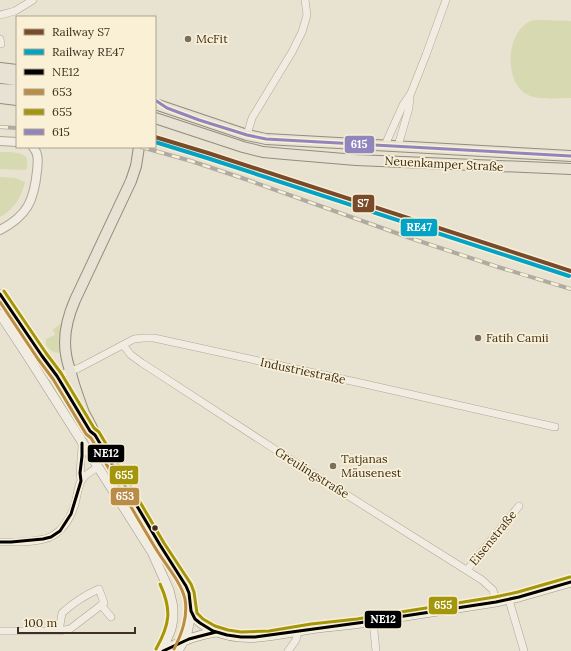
<svg xmlns="http://www.w3.org/2000/svg" width="571" height="651" viewBox="0 0 571 651" font-family="Lora,serif">
  <style>
    .green { fill: #d7d9b1 }
    .lines { fill: none; stroke-linecap: round; stroke-linejoin: round }
    .minor-casing { stroke: #aea798; stroke-width: 8 }
    .tertiary-casing { stroke: #aea798; stroke-width: 10 }
    .secondary-casing { stroke: #9d9688; stroke-width: 10 }
    .primary-casing { stroke: #938c7f; stroke-width: 12 }
    .minor { stroke: #f0ece2; stroke-width: 7 }
    .tertiary { stroke: #f0ece2; stroke-width: 8 }
    .secondary { stroke: #f0ece2; stroke-width: 9 }
    .primary { stroke: #e7e2d3; stroke-width: 10 }
    .rail-casing { stroke: #afaba2; stroke-width: 4 }
    .rail { stroke: #f9f0d6; stroke-width: 2.5; stroke-dasharray: 8; stroke-linecap: butt }
    .bus-1-casing { stroke: #f9f0d6; stroke-width: 6 }
    .bus-2-casing { stroke: #f9f0d6; stroke-width: 6 }
    .bus-3-casing { stroke: #f9f0d6; stroke-width: 6 }
    .bus-4-casing { stroke: #f9f0d6; stroke-width: 6 }
    .bus-1 { stroke: #000; stroke-width: 3 }
    .bus-2 { stroke: #b98c48; stroke-width: 3 }
    .bus-3 { stroke: #a4960a; stroke-width: 3 }
    .bus-4 { stroke: #9185be; stroke-width: 3 }
    .rail-1-casing { stroke: #f9f0d6; stroke-width: 7 }
    .rail-2-casing { stroke: #f9f0d6; stroke-width: 7 }
    .rail-1 { stroke: #7a4b2a; stroke-width: 4 }
    .rail-2 { stroke: #03a3c5; stroke-width: 4 }
    .poi-dot { fill: #7a6e5c; stroke: #f9f0d6; stroke-width: 1.5 }
    .bus-dot { fill: #3e2f1e; stroke: #f9f0d6; stroke-width: 1.5 }
    .labels { text-anchor: middle; stroke-width: 3.5; stroke-linejoin: round; paint-order: stroke }
    .poi-label { font-size: 12px; fill: #3e2f1e; stroke: #f9f0d6; text-anchor: start }
    .street-label { font-size: 12px; fill: #3e2f1e; stroke: #f9f0d6 }
    .line-badge { stroke: #f9f0d6; stroke-width: 1.5 }
    .badge-label { font-size: 11px; text-anchor: middle; font-weight: bold; fill: #fff }
  </style>
  <rect width="100%" height="100%" fill="#e8e2d0"/>
  <path class="green" d="M540 20 571 21V98C559 98 538 100 528 95 503 83 506 31 531 21 533 20 537 20 540 20Z
    M0 152C7 152 26 151 27 160 28 163 27 167 26 170L0 169Z
    M0 177 15 178 25 182C21 197 15 209 0 217Z
    M63 322 62 353C54 353 50 351 46 345V339L55 335 54 333 56 332H54L52 330Z
    M48 379 55 381 92 439 86 440Z
    M115 483 179 583 178 585 113 484Z"/>
  <g class="lines">
    <defs>
      <path id="minor" d="M0 15 15 11 33 0
        M0 39 1 44
        M247 135 252 118 292 52 302 32 307 15 305 0
        M385 145 403 105 411 93 426 55 446 0
        M398 146 409 108 410 95
        M123 345 131 355 142 363 285 456 482 580 493 590 496 602
        M57 376 79 368 134 339 144 338H154L365 384 555 427
        M81 481C79 468 82 456 82 443
        M0 542C13 542 40 543 52 536 63 530 71 517 75 504 78 495 77 483 85 476 89 472 94 470 98 467
        M467 570 519 506
        M509 600 524 651
        M101 605 111 617
        M373 621 376 651
        M0 631H59L70 629 104 603 99 589C85 595 73 603 62 613L59 631
        M288 651 296 640 298 631"/>
      <path id="tertiary" d="M0 141 17 142
        M0 230C27 216 34 201 37 171 38 162 39 154 33 147"/>
      <path id="secondary" d="M0 294 11 309 42 356 57 376 90 431 95 435 160 546 187 588 190 600 191 612 190 619 187 633 184 640 178 651
        M0 314 27 355 152 552 169 590 173 607V619L171 629 166 641 160 651
        M191 612C196 621 203 625 212 630 245 645 277 634 311 629 332 626 352 625 373 621L496 602 519 597 571 582
        M163 651C180 641 197 635 216 632"/>
      <path id="primary" d="M0 68 17 70
        M0 78 17 80
        M0 89 17 90
        M0 98 17 100
        M155 104 247 135 266 139 571 156
        M155 118 243 147 263 152 285 154 356 160 571 169
        M95 435C92 427 88 420 84 413 80 402 76 391 73 381 71 372 67 363 66 354 63 336 68 316 75 300L131 181 136 166 139 147"/>
    </defs>
    <use href="#minor" class="minor-casing"/>
    <use href="#tertiary" class="tertiary-casing"/>
    <use href="#secondary" class="secondary-casing"/>
    <use href="#primary" class="primary-casing"/>
    <use href="#minor" class="minor"/>
    <use href="#tertiary" class="tertiary"/>
    <use href="#secondary" class="secondary"/>
    <use href="#primary" class="primary"/>
    <defs>
      <path id="rail" d="M0 127 17 128
        M141 147 191 161 242 178 413 239 498 267 571 289"/>
    </defs>
    <use href="#rail" class="rail-casing"/>
    <use href="#rail" class="rail"/>
    <defs>
      <path id="bus-1" d="M0 294 42 356 57 376 90 431 95 435 160 545 186 586 189 593 191 611 195 619 200 623 213 631 227 635 241 637H255L365 622 496 602 519 597 571 582
        M0 542H11L43 539 51 537 60 531 71 514 81 481 80 473 82 456V443
        M163 651 189 639 216 632"/>
      <path id="bus-2" d="M0 302 38 359 53 379 86 434 91 438C113 475 134 513 156 549 165 564 181 582 185 599 188 617 182 633 174 649"/>
      <path id="bus-3" d="M4 291 46 353 61 373 94 428 99 432 164 543 191 584 194 592 197 613 203 619 215 626 228 630 241 632 269 631 311 624 357 619 495 597 518 592 570 577
        M156 649C170 624 172 610 160 584"/>
      <path id="bus-4" d="M155 100 167 108 199 120 247 135 266 139 571 156"/>
    </defs>
    <use href="#bus-1" class="bus-1-casing"/>
    <use href="#bus-2" class="bus-2-casing"/>
    <use href="#bus-3" class="bus-3-casing"/>
    <use href="#bus-4" class="bus-4-casing"/>
    <use href="#bus-1" class="bus-1"/>
    <use href="#bus-2" class="bus-2"/>
    <use href="#bus-3" class="bus-3"/>
    <use href="#bus-4" class="bus-4"/>
    <defs>
      <path id="rail-1" d="M155 137 208 153 571 271"/>
      <path id="rail-2" d="M155 142 207 158 569 276"/>
    </defs>
    <use href="#rail-1" class="rail-1-casing"/>
    <use href="#rail-2" class="rail-2-casing"/>
    <use href="#rail-1" class="rail-1"/>
    <use href="#rail-2" class="rail-2"/>
  </g>
  <g class="poi-dot">
    <circle cx="188" cy="39" r="4"/>
    <circle cx="478" cy="338" r="4"/>
    <circle cx="333" cy="466" r="4"/>
  </g>
  <circle class="bus-dot" cx="155" cy="528" r="3.5"/>
  <g class="labels">
    <g class="poi-label">
      <text x="196" y="43">McFit</text>
      <text x="486" y="342">Fatih Camii</text>
      <text x="341" y="463">Tatjanas<tspan x="341" dy="14">Mäusenest</tspan></text>
    </g>
    <g class="street-label">
      <text transform="translate(444 164) rotate(3)" y="4">Neuenkamper Straße</text>
      <text transform="translate(303 371) rotate(12)" y="4">Industriestraße</text>
      <text transform="translate(312 473) rotate(32)" y="4">Greulingstraße</text>
      <text transform="translate(493 538) rotate(-51)" y="4">Eisenstraße</text>
    </g>
  </g>
  <g class="line-badge">
    <rect x="344" y="135" width="31" height="19" rx="4" fill="#9185be"/>
    <rect x="352" y="194" width="23" height="19" rx="4" fill="#7a4b2a"/>
    <rect x="400" y="218" width="38" height="19" rx="4" fill="#03a3c5"/>
    <rect x="87" y="444" width="38" height="19" rx="4" fill="#000"/>
    <rect x="109" y="465" width="30" height="20" rx="4" fill="#a4960a"/>
    <rect x="110" y="487" width="30" height="19" rx="4" fill="#b98c48"/>
    <rect x="428" y="596" width="30" height="19" rx="4" fill="#a4960a"/>
    <rect x="364" y="610" width="38" height="19" rx="4" fill="#000"/>
  </g>
  <g class="badge-label">
    <text x="359" y="148">615</text>
    <text x="363" y="207">S7</text>
    <text x="419" y="231">RE47</text>
    <text x="106" y="457">NE12</text>
    <text x="124" y="479">655</text>
    <text x="125" y="500">653</text>
    <text x="443" y="609">655</text>
    <text x="383" y="623">NE12</text>
  </g>
  <rect x="16" y="16" width="140" height="132" fill="#f9f0d6" stroke="#aea38c"/>
  <rect x="24" y="29" width="20" height="6" fill="#7a4b2a" stroke="#aea38c"/>
  <text x="52" y="36" font-size="12" fill="#3e2f1e">Railway S7</text>
  <rect x="24" y="49" width="20" height="6" fill="#03a3c5" stroke="#aea38c"/>
  <text x="52" y="56" font-size="12" fill="#3e2f1e">Railway RE47</text>
  <rect x="24" y="69" width="20" height="6" fill="#000000" stroke="#aea38c"/>
  <text x="52" y="76" font-size="12" fill="#3e2f1e">NE12</text>
  <rect x="24" y="89" width="20" height="6" fill="#b98c48" stroke="#aea38c"/>
  <text x="52" y="96" font-size="12" fill="#3e2f1e">653</text>
  <rect x="24" y="109" width="20" height="6" fill="#a4960a" stroke="#aea38c"/>
  <text x="52" y="116" font-size="12" fill="#3e2f1e">655</text>
  <rect x="24" y="129" width="20" height="6" fill="#9185be" stroke="#aea38c"/>
  <text x="52" y="136" font-size="12" fill="#3e2f1e">615</text>
  <path d="M18 627v6h117v-6" fill="none" stroke="#3e2f1e" stroke-width="2"/>
  <text x="24" y="627" font-size="12" fill="#3e2f1e" stroke="#f9f0d6" stroke-width="3" paint-order="stroke">100 m</text>
</svg>
